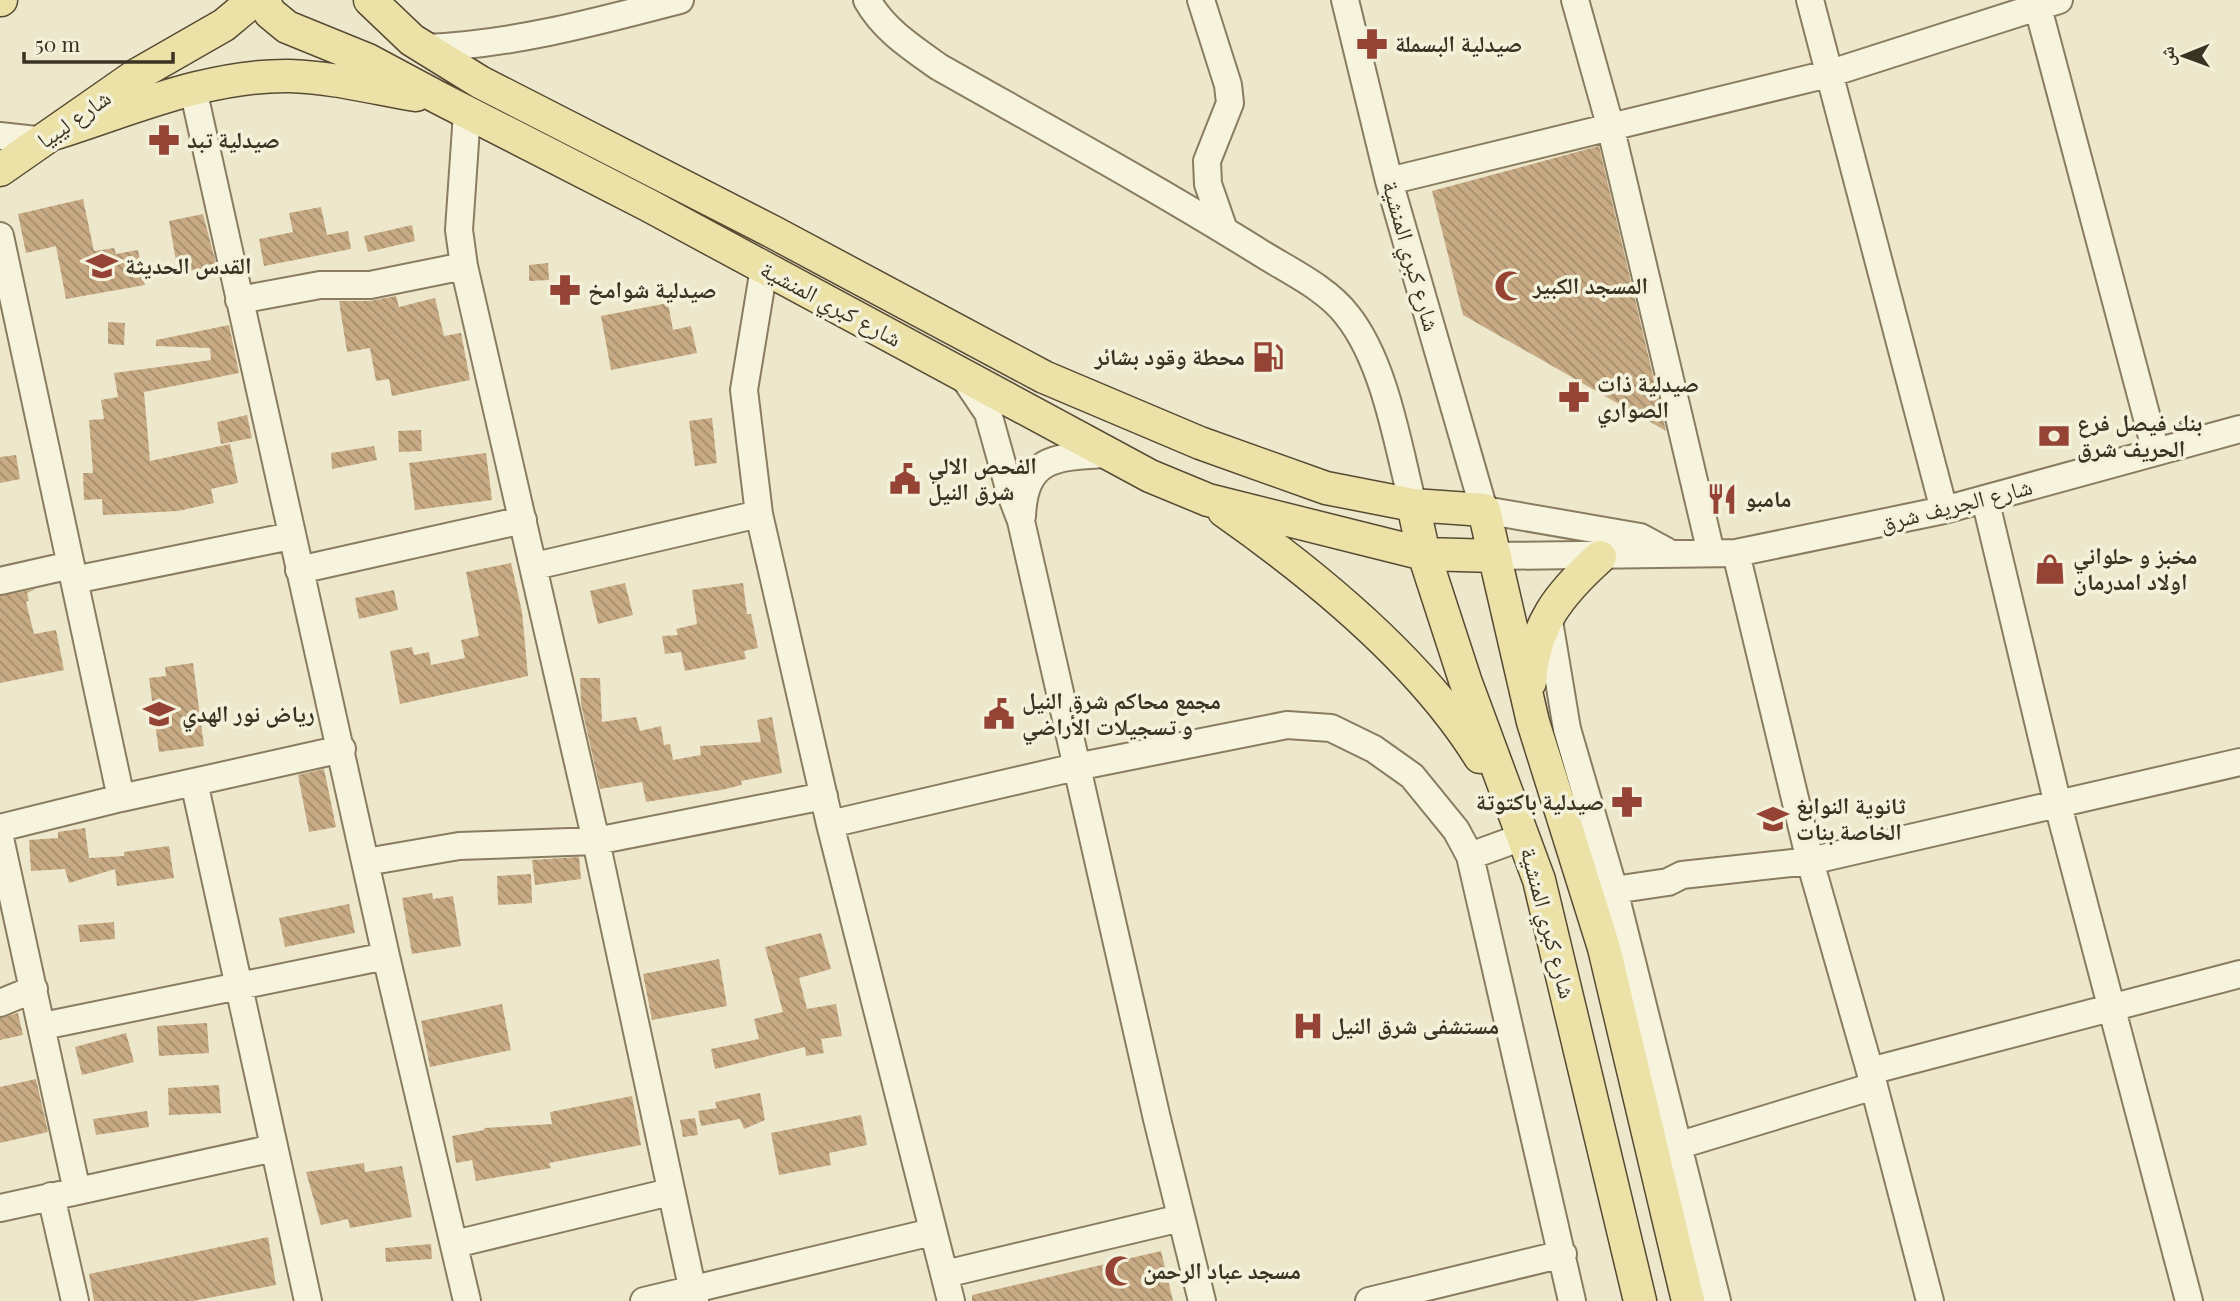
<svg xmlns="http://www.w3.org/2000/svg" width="2240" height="1301" viewBox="0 0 2240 1301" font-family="'Playfair Display','Noto Naskh Arabic',serif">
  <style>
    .building { fill: url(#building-back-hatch) }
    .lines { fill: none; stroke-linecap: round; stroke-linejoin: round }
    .minor-casing { stroke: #897c60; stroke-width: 30 }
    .major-casing { stroke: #574a34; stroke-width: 35 }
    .minor { stroke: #f7f4de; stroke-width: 26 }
    .major { stroke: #ece2a7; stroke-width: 32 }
    .labels { text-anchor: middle; stroke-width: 7; stroke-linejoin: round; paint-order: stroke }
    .poi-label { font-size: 23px; font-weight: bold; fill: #3a3222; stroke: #f4f1db; text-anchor: start }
    .street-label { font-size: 23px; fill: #3a3222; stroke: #f4f1db }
  </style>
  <defs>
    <pattern id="building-back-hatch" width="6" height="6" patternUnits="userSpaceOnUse" patternTransform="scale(1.75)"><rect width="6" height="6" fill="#c8ab84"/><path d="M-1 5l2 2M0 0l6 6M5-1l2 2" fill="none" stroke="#a38c6c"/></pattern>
  </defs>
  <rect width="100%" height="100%" fill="#ede8cb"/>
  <path class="building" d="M1599 146 1666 431 1463 315 1432 191Z
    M83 199 94 251 114 248 116 254 138 250 145 285 66 299 56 246 26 253 18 214Z
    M321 207 327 235 348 231 351 249 264 266 259 239 293 232 289 213Z
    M203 214 217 267 178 272 169 221Z
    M412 225 415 241 368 252 364 236Z
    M548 263 549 280 529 281V265Z
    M396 296 399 307 435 298 444 336 461 333 470 380 392 396 389 379 376 381 370 348 347 352 339 301H370Z
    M668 303 673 330 691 326 697 353 611 370 601 316Z
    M108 322 125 323 124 345 108 344Z
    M229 325 239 373 144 392 150 461 230 444 238 483 211 489 214 503 178 511 103 515 102 499 84 500 83 473H93L89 420 104 419 101 400 118 397 114 373 211 360 210 348 156 346V340Z
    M247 415 252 438 221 444 217 422Z
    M712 418 717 463 695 466 689 421Z
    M421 430 422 451 399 452 398 431Z
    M374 446 377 460 332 469 331 453Z
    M486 453 492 500 415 510 409 463Z
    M16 455 20 479 0 483V457Z
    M511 563 522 612 528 676 400 704 390 651 412 647 414 655 429 652 431 665 465 658 461 640 479 636 466 572Z
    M625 583 633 615 598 624 590 591Z
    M743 583 747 614H751L758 648 744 651 746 659 685 671 681 652 665 654 662 636 678 635 676 629 697 624 692 590Z
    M36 589 27 593 29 601 26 602 34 634 56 630 64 670 0 683V596Z
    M394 590 398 610 359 619 355 598Z
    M193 663 204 746 159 752 149 678 166 676 165 667Z
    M580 678H600L602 722 636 717 640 731 661 726 664 745 670 744 673 760 701 755 700 746 761 742 757 720 772 717 782 773 741 781 742 785 721 790 646 802 642 782 600 789 581 704Z
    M324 769 336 827 309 832 298 775Z
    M85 828 89 858 124 856V852L169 846 174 878 117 886 115 869 69 883 65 869 31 871 29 840 58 838V832Z
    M579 857 581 879 535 885 532 860Z
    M531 874 532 903 498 905 497 876Z
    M432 893 433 899 453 896 461 946 412 954 402 898Z
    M349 904 355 933 285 947 279 918Z
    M114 922 115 939 80 942 78 925Z
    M821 933 831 969 799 978 807 1009 836 1004 842 1036 821 1039 824 1053 806 1056 805 1047 715 1069 711 1049 759 1039 754 1019 783 1012 765 947Z
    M719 959 727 1006 652 1020 643 974Z
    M502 1004 511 1050 430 1067 421 1021Z
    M18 1013 23 1035 0 1040V1018Z
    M207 1023 209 1053 159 1056 157 1026Z
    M126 1033 134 1062 82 1075 75 1047Z
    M36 1079 48 1132 0 1143V1087Z
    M219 1085 221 1113 169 1115 168 1088Z
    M760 1093 765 1120 744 1129 740 1119 701 1126 698 1111 717 1108 715 1102Z
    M632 1096 641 1145 549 1163 551 1168 476 1181 472 1160 456 1163 452 1136 484 1130V1128L552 1124 550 1112Z
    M147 1111 149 1127 96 1135 93 1119Z
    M861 1115 867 1145 829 1153 831 1165 779 1175 771 1133Z
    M695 1118 698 1135 683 1137 680 1120Z
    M364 1163 365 1172 402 1166 412 1217 350 1228 348 1219 321 1225 306 1172Z
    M268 1237 276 1285 193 1301H94L89 1274Z
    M431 1244 432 1259 386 1262 385 1248Z
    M1161 1251 1173 1301H972V1295Z"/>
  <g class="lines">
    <defs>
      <path id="minor" d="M867 0C884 30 911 47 939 67 1045 127 1153 186 1256 250 1285 269 1326 287 1347 315 1385 362 1398 446 1413 505
        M1201 0 1228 85 1230 103 1207 161 1208 184 1224 230
        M1345 0 1389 181 1484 510 1640 537 1666 551
        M1575 0 1610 125 1711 553
        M1810 0 1944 510
        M2036 0 2156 452
        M424 48C511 45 596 22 680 0
        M193 89 386 956 467 1301
        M467 113 459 230 464 266 596 841 695 1301
        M0 136 45 141
        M1389 181 1828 74 2059 0
        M0 236 121 798 194 782 308 1301
        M764 268 744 390 759 514 830 824 951 1301
        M239 300 320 285H370L464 266
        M963 376 988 413 1010 492 1021 521 1157 1119 1202 1301
        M1985 499 2058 805 2189 1301
        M1022 516C1025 457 1055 457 1105 454
        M1736 553 1810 861 1870 1071 1930 1301
        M1495 556 1736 553 1944 510 2240 429
        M535 566 759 514
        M299 570 523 520
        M74 580 291 536
        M0 581 71 565
        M1548 615 1567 729 1614 890 1717 1301
        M194 782 342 749
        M830 824 1076 767 1287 725 1331 728 1374 749 1412 776 1456 830 1470 856 1572 1301
        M0 828 121 798
        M0 838 77 1191
        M1470 856 1525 836
        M366 862 459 846 596 841 824 796
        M1614 890 1668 882 1682 875 1810 861 2240 762
        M0 1003 34 989
        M43 1026 386 956
        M1870 1071 2240 974
        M1680 1145 1874 1086
        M51 1196 75 1301
        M0 1208 274 1148
        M455 1244 670 1192
        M945 1274 1181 1218
        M644 1301 932 1232
        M1369 1301 1563 1254"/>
      <path id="major" d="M0 0H1
        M263 0 270 13 287 27 368 60 439 98 648 205 1150 476 1208 500 1424 554 1495 556
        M370 0 412 40 480 82 773 232 1044 377 1200 443 1326 488 1413 505 1484 510 1533 722 1604 948 1688 1301
        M56 133C132 109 208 75 289 76 331 77 374 88 416 95
        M0 170 135 76 224 25 254 0
        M1413 505 1424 554 1465 680 1539 880 1640 1301
        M1224 511C1315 575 1421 662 1480 757
        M1530 682C1534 625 1559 594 1600 557"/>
    </defs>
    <use href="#minor" class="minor-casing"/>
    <use href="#major" class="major-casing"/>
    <use href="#minor" class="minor"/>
    <use href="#major" class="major"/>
  </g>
  <defs>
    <symbol id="pharmacy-bare" viewBox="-9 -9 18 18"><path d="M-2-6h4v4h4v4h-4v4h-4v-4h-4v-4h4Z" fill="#944334" stroke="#f4f1db" stroke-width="2.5" paint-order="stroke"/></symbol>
    <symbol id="school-bare" viewBox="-9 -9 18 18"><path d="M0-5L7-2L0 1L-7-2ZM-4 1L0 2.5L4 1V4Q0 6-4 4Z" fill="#944334" stroke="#f4f1db" stroke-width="2.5" paint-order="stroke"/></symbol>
    <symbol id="mosque-bare" viewBox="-9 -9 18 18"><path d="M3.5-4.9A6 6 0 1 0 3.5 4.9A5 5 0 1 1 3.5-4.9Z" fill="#944334" stroke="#f4f1db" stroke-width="2.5" paint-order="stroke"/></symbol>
    <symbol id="fuel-bare" viewBox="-9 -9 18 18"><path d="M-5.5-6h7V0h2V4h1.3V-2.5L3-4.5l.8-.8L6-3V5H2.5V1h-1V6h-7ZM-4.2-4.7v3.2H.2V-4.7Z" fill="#944334" stroke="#f4f1db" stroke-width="2.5" paint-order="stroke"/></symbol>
    <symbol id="bank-bare" viewBox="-9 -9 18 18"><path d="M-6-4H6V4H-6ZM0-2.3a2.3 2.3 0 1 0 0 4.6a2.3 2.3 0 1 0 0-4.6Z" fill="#944334" stroke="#f4f1db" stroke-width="2.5" paint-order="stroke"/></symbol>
    <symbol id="civic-bare" viewBox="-9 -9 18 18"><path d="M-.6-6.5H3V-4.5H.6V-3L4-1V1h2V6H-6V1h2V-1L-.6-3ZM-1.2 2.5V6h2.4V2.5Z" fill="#944334" stroke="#f4f1db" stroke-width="2.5" paint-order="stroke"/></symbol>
    <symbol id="restaurant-bare" viewBox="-9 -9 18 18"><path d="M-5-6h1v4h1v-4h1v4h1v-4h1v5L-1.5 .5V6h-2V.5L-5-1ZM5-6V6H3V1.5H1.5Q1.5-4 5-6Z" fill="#944334" stroke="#f4f1db" stroke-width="2.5" paint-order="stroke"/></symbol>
    <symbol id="shop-bare" viewBox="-9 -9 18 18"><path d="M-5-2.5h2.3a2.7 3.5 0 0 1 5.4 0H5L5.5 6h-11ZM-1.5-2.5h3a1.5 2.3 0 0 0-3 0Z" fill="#944334" stroke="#f4f1db" stroke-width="2.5" paint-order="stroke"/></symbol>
    <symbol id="hospital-bare" viewBox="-9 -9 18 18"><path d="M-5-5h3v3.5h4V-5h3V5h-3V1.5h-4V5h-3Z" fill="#944334" stroke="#f4f1db" stroke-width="2.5" paint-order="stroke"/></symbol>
  </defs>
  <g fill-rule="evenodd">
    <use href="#pharmacy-bare" x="1350" y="22" width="44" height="44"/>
    <use href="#pharmacy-bare" x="142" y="118" width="44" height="44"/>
    <use href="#school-bare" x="80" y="244" width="44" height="44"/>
    <use href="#mosque-bare" x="1488" y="264" width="44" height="44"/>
    <use href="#pharmacy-bare" x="543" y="268" width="44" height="44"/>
    <use href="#fuel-bare" x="1246" y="335" width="44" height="44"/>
    <use href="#pharmacy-bare" x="1552" y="375" width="44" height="44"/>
    <use href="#bank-bare" x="2032" y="414" width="44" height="44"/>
    <use href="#civic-bare" x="883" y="457" width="44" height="44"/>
    <use href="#restaurant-bare" x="1700" y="477" width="44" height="44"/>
    <use href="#shop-bare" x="2028" y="547" width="44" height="44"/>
    <use href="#school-bare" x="137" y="692" width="44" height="44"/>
    <use href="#civic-bare" x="977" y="692" width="44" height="44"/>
    <use href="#pharmacy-bare" x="1605" y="780" width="44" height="44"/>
    <use href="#school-bare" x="1751" y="797" width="44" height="44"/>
    <use href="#hospital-bare" x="1286" y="1004" width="44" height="44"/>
    <use href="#mosque-bare" x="1098" y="1249" width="44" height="44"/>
  </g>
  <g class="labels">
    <g class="poi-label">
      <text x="1395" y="52">صيدلية البسملة</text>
      <text x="187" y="148">صيدلية تبد</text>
      <text x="125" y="274">القدس الحديثة</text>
      <text x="1533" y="294">المسجد الكبير</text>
      <text x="588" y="298">صيدلية شوامخ</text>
      <text x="1245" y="365" text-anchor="end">محطة وقود بشائر</text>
      <text x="1597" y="392">صيدلية ذات<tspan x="1597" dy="26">الصواري</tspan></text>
      <text x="2077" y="431">بنك فيصل فرع<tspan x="2077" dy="26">الحريف شرق</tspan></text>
      <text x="928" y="474">الفحص الالي<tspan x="928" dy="26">شرق النيل</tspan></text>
      <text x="1745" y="507">مامبو</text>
      <text x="2073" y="564">مخبز و حلواني<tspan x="2073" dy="26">اولاد امدرمان</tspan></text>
      <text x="1022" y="709">مجمع محاكم شرق النيل<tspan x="1022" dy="26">و تسجيلات الأراضي</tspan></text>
      <text x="182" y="722">رياض نور الهدي</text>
      <text x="1604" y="810" text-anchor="end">صيدلية باكتوتة</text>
      <text x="1796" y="814">ثانوية النوابغ<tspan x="1796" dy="26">الخاصة بنات</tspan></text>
      <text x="1331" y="1034">مستشفى شرق النيل</text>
      <text x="1143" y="1279">مسجد عباد الرحمن</text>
    </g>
    <g class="street-label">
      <text transform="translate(74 119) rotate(-35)" y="8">شارع ليبيا</text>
      <text transform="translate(1411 256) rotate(74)" y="8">شارع كبري المنشية</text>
      <text transform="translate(831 304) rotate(28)" y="8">شارع كبري المنشية</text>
      <text transform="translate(1956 505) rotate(-14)" y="8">شارع الجريف شرق</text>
      <text transform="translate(1548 923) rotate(75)" y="8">شارع كبري المنشية</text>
    </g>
  </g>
  <g transform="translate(2184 56) rotate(269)" stroke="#f4f1db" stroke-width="5" paint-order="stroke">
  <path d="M0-5L12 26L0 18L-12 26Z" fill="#3a3222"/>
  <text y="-10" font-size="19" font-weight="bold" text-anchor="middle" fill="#3a3222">ش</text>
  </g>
  <path d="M24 52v10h149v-10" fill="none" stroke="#3a3222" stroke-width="3.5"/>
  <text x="35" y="52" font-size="21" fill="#3a3222" stroke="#f4f1db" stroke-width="5" paint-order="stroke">50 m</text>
</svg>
